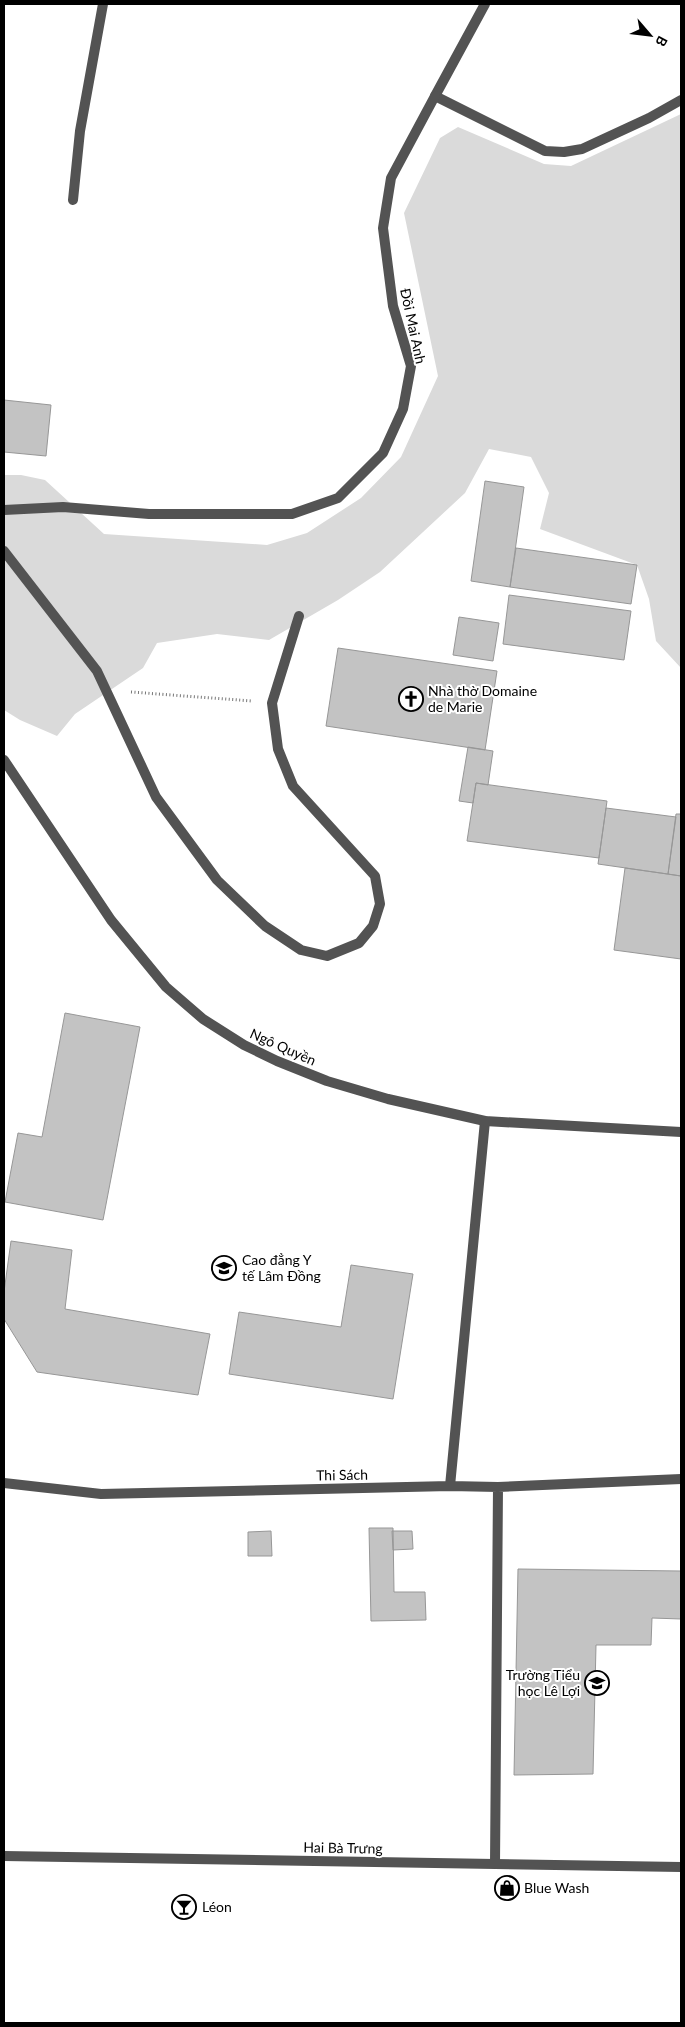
<svg xmlns="http://www.w3.org/2000/svg" width="685" height="2027" viewBox="0 0 685 2027" font-family="Lato,sans-serif">
  <style>
    .green { fill: #dadada }
    .building { fill: #c3c3c3; stroke: #979797 }
    .lines { fill: none; stroke-linecap: round; stroke-linejoin: round }
    .path { stroke: #757575; stroke-width: 3; stroke-dasharray: 1 2.5; stroke-linecap: butt }
    .service { stroke: #535353; stroke-width: 10 }
    .minor { stroke: #535353; stroke-width: 10 }
    .tertiary { stroke: #535353; stroke-width: 10 }
    .labels { text-anchor: middle; stroke-width: 4; stroke-linejoin: round; paint-order: stroke }
    .street-label { font-size: 14px; fill: #000; stroke: #fff }
    .poi-label { font-size: 14px; fill: #000; stroke: #fff; text-anchor: start }
  </style>
  <rect width="100%" height="100%" fill="#fff"/>
  <path class="green" d="M681 114V668L656 641 649 599 637 565 540 529 549 493 531 457 489 449 465 493 380 572 338 600 269 640 217 634 157 643 143 668 75 714 57 736 20 720 4 710V475H21L45 480 104 534 267 545 307 533 361 498 401 457 438 376 404 213 440 138 458 127 544 164 571 166Z"/>
  <path class="building" d="M4 400 51 405 46 456 4 452Z
    M485 481 524 487 510 587 471 581Z
    M516 548 637 565 631 604 510 587Z
    M509 595 631 611 624 660 503 644Z
    M459 617 499 623 493 661 453 655Z
    M338 648 497 671 485 750 326 726Z
    M468 747 493 751 488 785 476 783 473 803 459 801Z
    M476 783 607 801 599 858 467 841Z
    M606 808 676 817 668 874 598 864Z
    M676 814H681V876L668 874Z
    M625 868 681 876V959L614 950Z
    M65 1013 140 1027 103 1220 5 1202 18 1133 42 1137Z
    M11 1241 72 1250 65 1309 210 1334 198 1395 37 1372 4 1319V1292Z
    M351 1265 413 1274 393 1399 229 1374 239 1312 341 1327Z
    M369 1528H393L394 1592H425L426 1620 371 1621Z
    M271 1531 272 1556H248V1532Z
    M392 1531H412L413 1549 393 1550Z
    M518 1569 681 1571V1619L652 1618 651 1645H596L593 1774 514 1775Z"/>
  <g class="lines">
    <path class="path" d="M131 692 252 701"/>
    <path class="service" d="M485 4 435 96 545 151 564 152 582 149 649 118 681 100
      M73 200 80 131 103 4
      M4 551 97 671 156 797 217 880 265 926 301 950 327 956 359 943 373 926 380 904 375 876 293 786 278 749 272 703 299 616"/>
    <path class="minor" d="M4 510 63 507 149 514H292L338 498 383 453 403 409 411 366 393 306 383 228 391 178 435 96
      M4 1483 101 1494 450 1486 498 1487 681 1479
      M450 1486 485 1121
      M495 1864 498 1487"/>
    <path class="tertiary" d="M4 760 111 920 166 987 203 1019 244 1045 277 1061 327 1081 388 1099 485 1121 681 1132
      M4 1856 681 1867"/>
  </g>
  <defs>
    <symbol id="church-ring" viewBox="-11 -11 22 22"><circle r="9.5" fill="#fff" stroke="#000" stroke-width="1.5"/><path d="M-1.2-6h2.4v3.5h3.3v2.4h-3.3V6h-2.4V-.1h-3.3v-2.4h3.3Z" fill="#000"/></symbol>
    <symbol id="university-ring" viewBox="-11 -11 22 22"><circle r="9.5" fill="#fff" stroke="#000" stroke-width="1.5"/><path d="M0-5L7-2L0 1L-7-2ZM-4 1L0 2.5L4 1V4Q0 6-4 4Z" fill="#000"/></symbol>
    <symbol id="school-ring" viewBox="-11 -11 22 22"><circle r="9.5" fill="#fff" stroke="#000" stroke-width="1.5"/><path d="M0-5L7-2L0 1L-7-2ZM-4 1L0 2.5L4 1V4Q0 6-4 4Z" fill="#000"/></symbol>
    <symbol id="shop-ring" viewBox="-11 -11 22 22"><circle r="9.5" fill="#fff" stroke="#000" stroke-width="1.5"/><path d="M-5-2.5h2.3a2.7 3.5 0 0 1 5.4 0H5L5.5 6h-11ZM-1.5-2.5h3a1.5 2.3 0 0 0-3 0Z" fill="#000"/></symbol>
    <symbol id="bar-ring" viewBox="-11 -11 22 22"><circle r="9.5" fill="#fff" stroke="#000" stroke-width="1.5"/><path d="M-6-5H6L.8 .8V4.5H3.5V6h-7V4.5H-.8V.8Z" fill="#000"/></symbol>
  </defs>
  <g fill-rule="evenodd">
    <use href="#church-ring" x="397" y="685" width="28" height="28"/>
    <use href="#university-ring" x="210" y="1254" width="28" height="28"/>
    <use href="#school-ring" x="583" y="1669" width="28" height="28"/>
    <use href="#shop-ring" x="493" y="1874" width="28" height="28"/>
    <use href="#bar-ring" x="170" y="1893" width="28" height="28"/>
  </g>
  <g class="labels">
    <g class="street-label">
      <text transform="translate(413 326) rotate(78)" y="5">Đồi Mai Anh</text>
      <text transform="translate(283 1047) rotate(24)" y="5">Ngô Quyền</text>
      <text transform="translate(342 1475) rotate(-1)" y="5">Thi Sách</text>
      <text transform="translate(343 1848) rotate(1)" y="5">Hai Bà Trưng</text>
    </g>
    <g class="poi-label">
      <text x="428" y="696">Nhà thờ Domaine<tspan x="428" dy="16">de Marie</tspan></text>
      <text x="242" y="1265">Cao đẳng Y<tspan x="242" dy="16">tế Lâm Đồng</tspan></text>
      <text x="580" y="1680" text-anchor="end">Trường Tiểu<tspan x="580" dy="16">học Lê Lợi</tspan></text>
      <text x="524" y="1893">Blue Wash</text>
      <text x="202" y="1912">Léon</text>
    </g>
  </g>
  <rect width="685" height="2027" fill="none" stroke="#000000" stroke-width="10"/>
  <g transform="translate(650 35) rotate(118)" stroke="#ffffff" stroke-width="4" paint-order="stroke">
  <path d="M0-4L9 19L0 12L-9 19Z" fill="#000000"/>
  <text y="-8" font-size="14" font-weight="bold" text-anchor="middle" fill="#000000">B</text>
  </g>
</svg>
